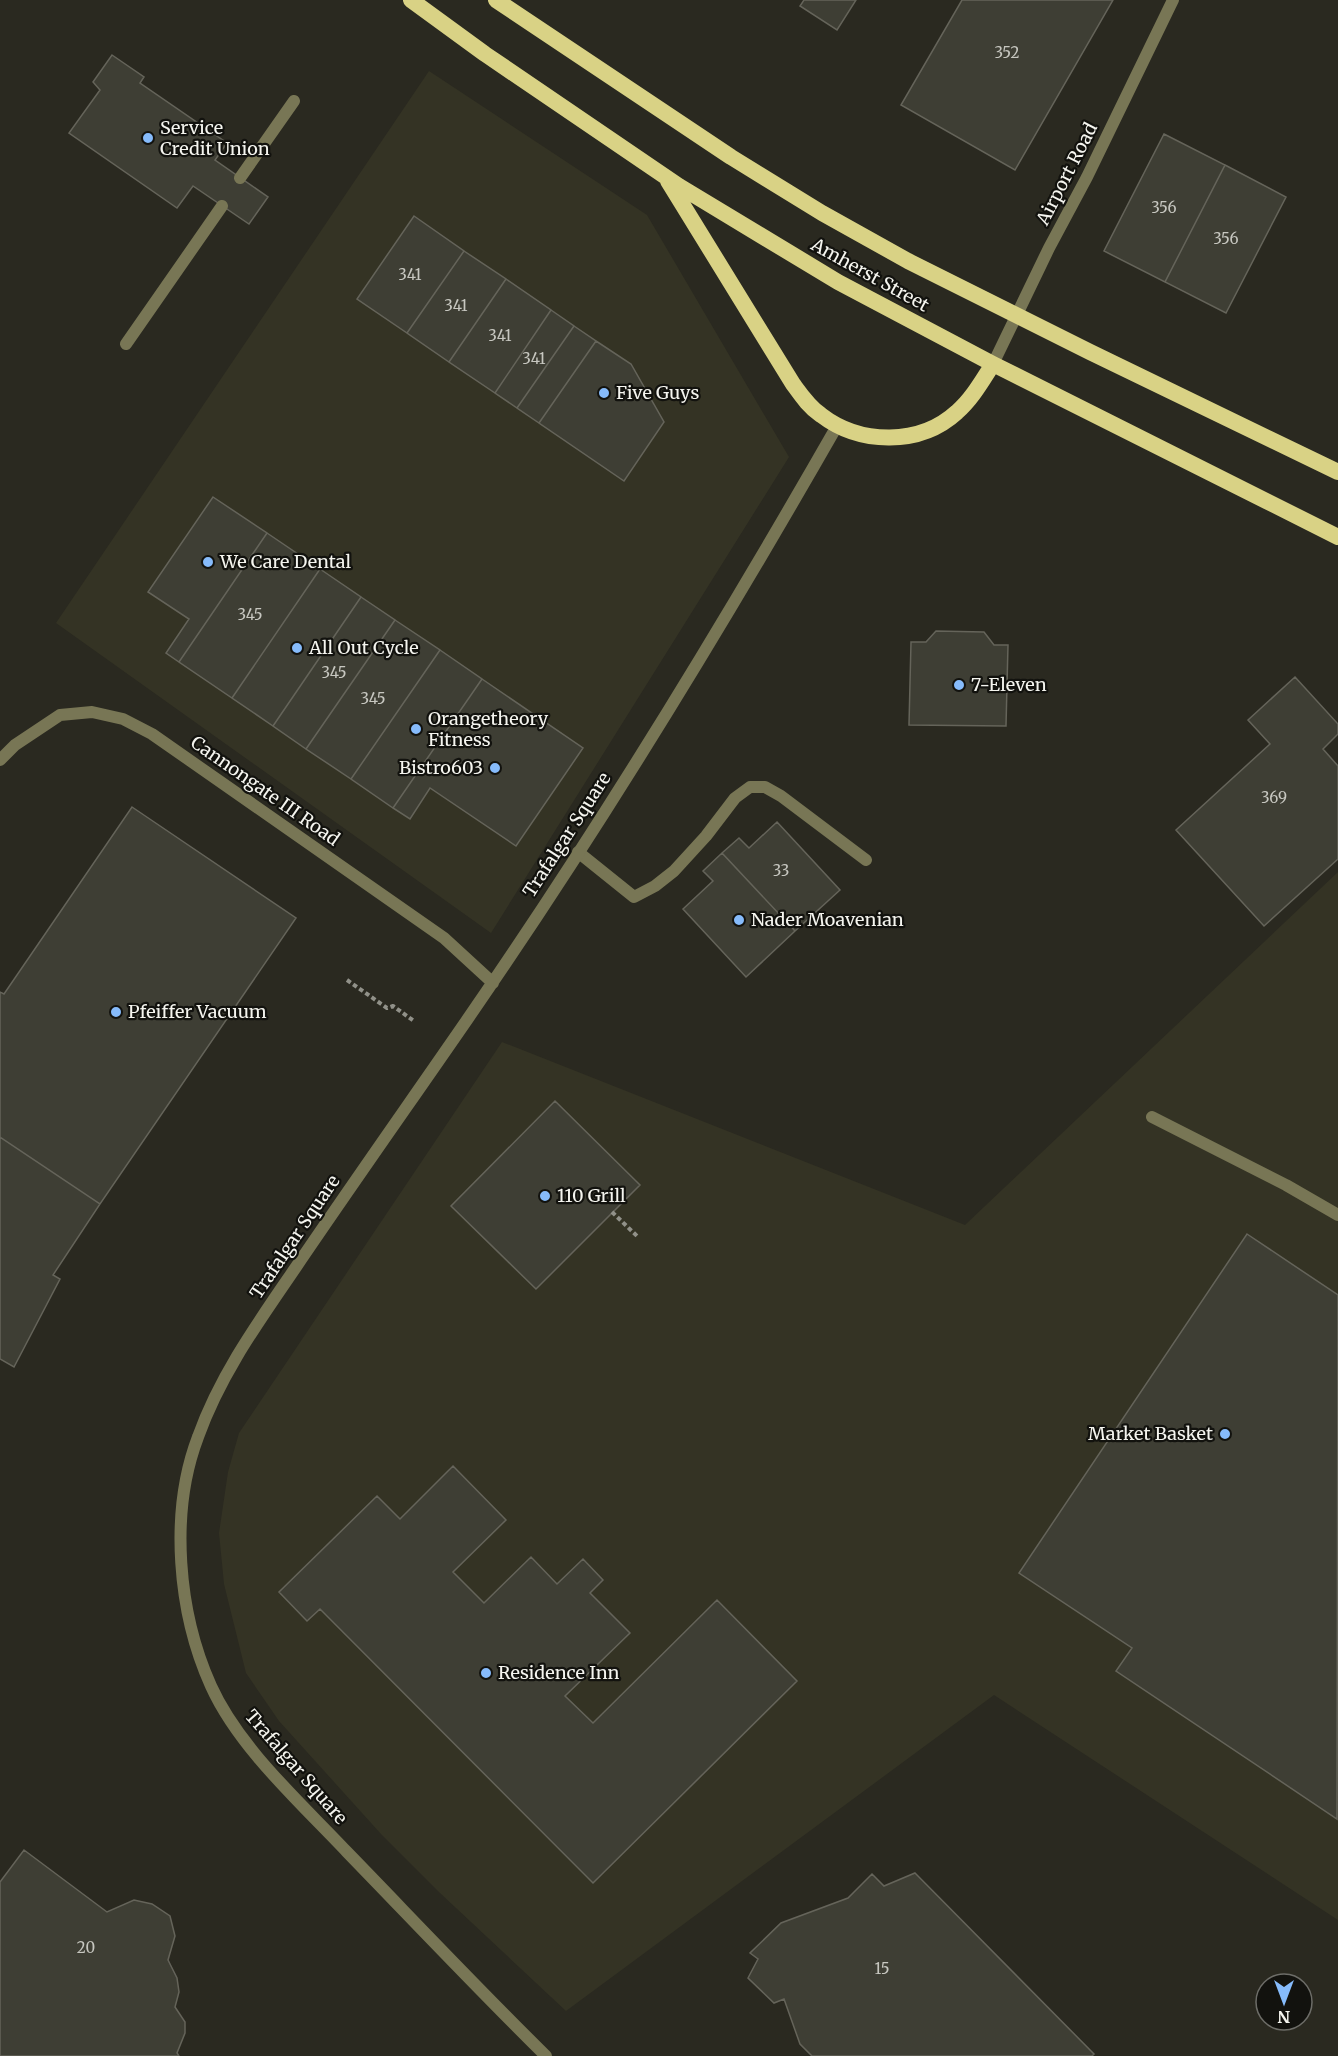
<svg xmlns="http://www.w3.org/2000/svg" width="1338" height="2056" viewBox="0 0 1338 2056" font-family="Merriweather,serif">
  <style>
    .built { fill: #343324 }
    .building { fill: #3e3e34; stroke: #65645a; stroke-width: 1.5 }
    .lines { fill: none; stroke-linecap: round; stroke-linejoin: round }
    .path { stroke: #919189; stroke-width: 4; stroke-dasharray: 4.5 3; stroke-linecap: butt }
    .service { stroke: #787655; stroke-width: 12 }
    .minor { stroke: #787655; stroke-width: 12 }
    .trunk { stroke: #d9d285; stroke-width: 16 }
    .poi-dot { fill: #86bbfb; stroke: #12120e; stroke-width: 2 }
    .labels { text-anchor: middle; stroke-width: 4.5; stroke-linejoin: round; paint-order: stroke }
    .number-label { font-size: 15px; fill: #c7c7c0 }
    .poi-label { font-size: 18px; fill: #f5f5ef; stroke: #12120e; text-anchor: start }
    .street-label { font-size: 18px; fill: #f5f5ef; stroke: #12120e }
  </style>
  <rect width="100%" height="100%" fill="#2a2920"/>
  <path class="built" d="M429 71 647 215 789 457 491 933 56 623Z
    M1338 872V1920L994 1695 566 2011 440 1893 381 1834 279 1721 246 1673 224 1584 219 1533 228 1472 239 1433 502 1042 965 1225Z"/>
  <path class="building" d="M804 0H856L837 30 800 6Z
    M962 0H1113L1015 170 901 105Z
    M112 55 144 77 140 83 227 143 215 160 268 197 249 224 193 186 177 208 69 133 100 90 93 82Z
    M1164 134 1225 165 1165 282 1104 251Z
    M1225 165 1286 197 1226 313 1165 282Z
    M414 216 464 251 407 333 357 299Z
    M464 251 506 279 449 362 407 333Z
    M506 279 551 310 495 393 449 362Z
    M551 310 574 326 517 408 495 393Z
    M574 326 596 341 539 423 517 408Z
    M596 341 631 364 664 422 624 481 539 423Z
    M213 497 267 533 179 662 166 653 189 619 148 592Z
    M267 533 320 569 232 698 179 662Z
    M320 569 361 597 273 726 232 698Z
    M361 597 395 620 306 749 273 726Z
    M395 620 440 650 351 779 306 749Z
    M936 631 984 632 994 645H1008L1006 726 909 725 911 642H926Z
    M440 650 482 679 393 808 351 779Z
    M1295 677 1338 724V734L1323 749 1338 766V859L1264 926 1176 830 1270 744 1248 720Z
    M482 679 583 748 516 846 430 788 410 819 393 808Z
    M132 807 296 918 100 1204 0 1137V992L4 994Z
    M777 822 840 890 795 931 722 853 739 838 749 848Z
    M722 853 795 931 746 977 683 909 713 881 703 871Z
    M555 1101 640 1185 536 1289 451 1206Z
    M0 1137 100 1204 53 1275 60 1279 14 1367 0 1359Z
    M1247 1234 1338 1295 1337 1819 1116 1671 1132 1648 1019 1573Z
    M453 1466 506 1520 453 1572 484 1603 531 1557 557 1584 583 1559 603 1580 590 1593 630 1633 565 1696 593 1723 717 1600 797 1681 593 1883 320 1609 307 1621 279 1592 377 1496 400 1519Z
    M24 1850 107 1912 134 1900 152 1904 170 1916 175 1936 168 1960 177 1978 179 1992 175 2007 185 2022V2033L177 2053 179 2056H0V1882Z
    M915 1873 1094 2054 1092 2056H812L800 2044 784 1999 774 2003 748 1978 758 1959 750 1953 781 1923 848 1898 872 1874 884 1886Z"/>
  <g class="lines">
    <path class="path" d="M347 980 387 1008 393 1006 414 1021
      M612 1212 637 1236"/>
    <path class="service" d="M240 178 294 101
      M126 344 222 206
      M578 852 634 897 655 886 674 871 706 836 735 798 750 787H765L781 796 866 860
      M1152 1117 1286 1185 1338 1215"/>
    <path class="minor" d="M993 364 1049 248 1087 177 1173 0
      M0 760 15 745 60 715 92 712 123 719 152 734 444 938 493 983
      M546 2056C478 1989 413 1920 347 1852 301 1803 239 1748 211 1686 178 1613 169 1513 198 1437 220 1375 259 1321 296 1267 353 1183 411 1101 469 1017 601 826 722 627 837 426"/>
    <path class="trunk" d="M411 0 485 54 679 186 838 282 993 364 1338 537
      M496 0 731 157 822 213 908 261 1090 352 1338 472
      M668 181 793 384C801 395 809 407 821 415 860 445 920 446 957 412 972 399 982 381 993 364"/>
  </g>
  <g class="poi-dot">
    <circle cx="148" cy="138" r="6"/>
    <circle cx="604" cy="393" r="6"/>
    <circle cx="208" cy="562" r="6"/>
    <circle cx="297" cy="648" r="6"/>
    <circle cx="959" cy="685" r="6"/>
    <circle cx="416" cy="729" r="6"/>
    <circle cx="495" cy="768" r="6"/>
    <circle cx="739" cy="920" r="6"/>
    <circle cx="116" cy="1012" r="6"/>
    <circle cx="545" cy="1196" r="6"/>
    <circle cx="1225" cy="1434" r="6"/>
    <circle cx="486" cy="1673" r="6"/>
  </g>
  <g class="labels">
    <g class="number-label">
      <text x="1007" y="58">352</text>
      <text x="1164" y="213">356</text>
      <text x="1226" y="244">356</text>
      <text x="410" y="280">341</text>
      <text x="456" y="311">341</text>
      <text x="500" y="341">341</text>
      <text x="534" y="364">341</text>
      <text x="250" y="620">345</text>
      <text x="334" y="678">345</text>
      <text x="373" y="704">345</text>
      <text x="1274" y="803">369</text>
      <text x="781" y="876">33</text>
      <text x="86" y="1953">20</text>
      <text x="882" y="1974">15</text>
    </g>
    <g class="poi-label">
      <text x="160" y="134">Service<tspan x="160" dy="21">Credit Union</tspan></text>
      <text x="616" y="399">Five Guys</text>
      <text x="220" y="568">We Care Dental</text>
      <text x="309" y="654">All Out Cycle</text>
      <text x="971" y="691">7-Eleven</text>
      <text x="428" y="725">Orangetheory<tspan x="428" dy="21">Fitness</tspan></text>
      <text x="483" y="774" text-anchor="end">Bistro603</text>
      <text x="751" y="926">Nader Moavenian</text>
      <text x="128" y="1018">Pfeiffer Vacuum</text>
      <text x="557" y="1202">110 Grill</text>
      <text x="1213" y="1440" text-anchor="end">Market Basket</text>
      <text x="498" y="1679">Residence Inn</text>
    </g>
    <g class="street-label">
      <text transform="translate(1067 174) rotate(-63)" y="6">Airport Road</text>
      <text transform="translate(870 275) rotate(29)" y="6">Amherst Street</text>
      <text transform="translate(265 791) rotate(35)" y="6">Cannongate III Road</text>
      <text transform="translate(567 835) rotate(-57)" y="6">Trafalgar Square</text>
      <text transform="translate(295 1237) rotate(-56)" y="6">Trafalgar Square</text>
      <text transform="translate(296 1767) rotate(49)" y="6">Trafalgar Square</text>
    </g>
  </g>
  <g transform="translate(1284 2002) rotate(180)"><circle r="28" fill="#12120e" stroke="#6d6d68" stroke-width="1.5"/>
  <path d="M0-4.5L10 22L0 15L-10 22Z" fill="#86bbfb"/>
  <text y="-9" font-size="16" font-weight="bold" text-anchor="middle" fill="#f5f5ef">N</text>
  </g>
</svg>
